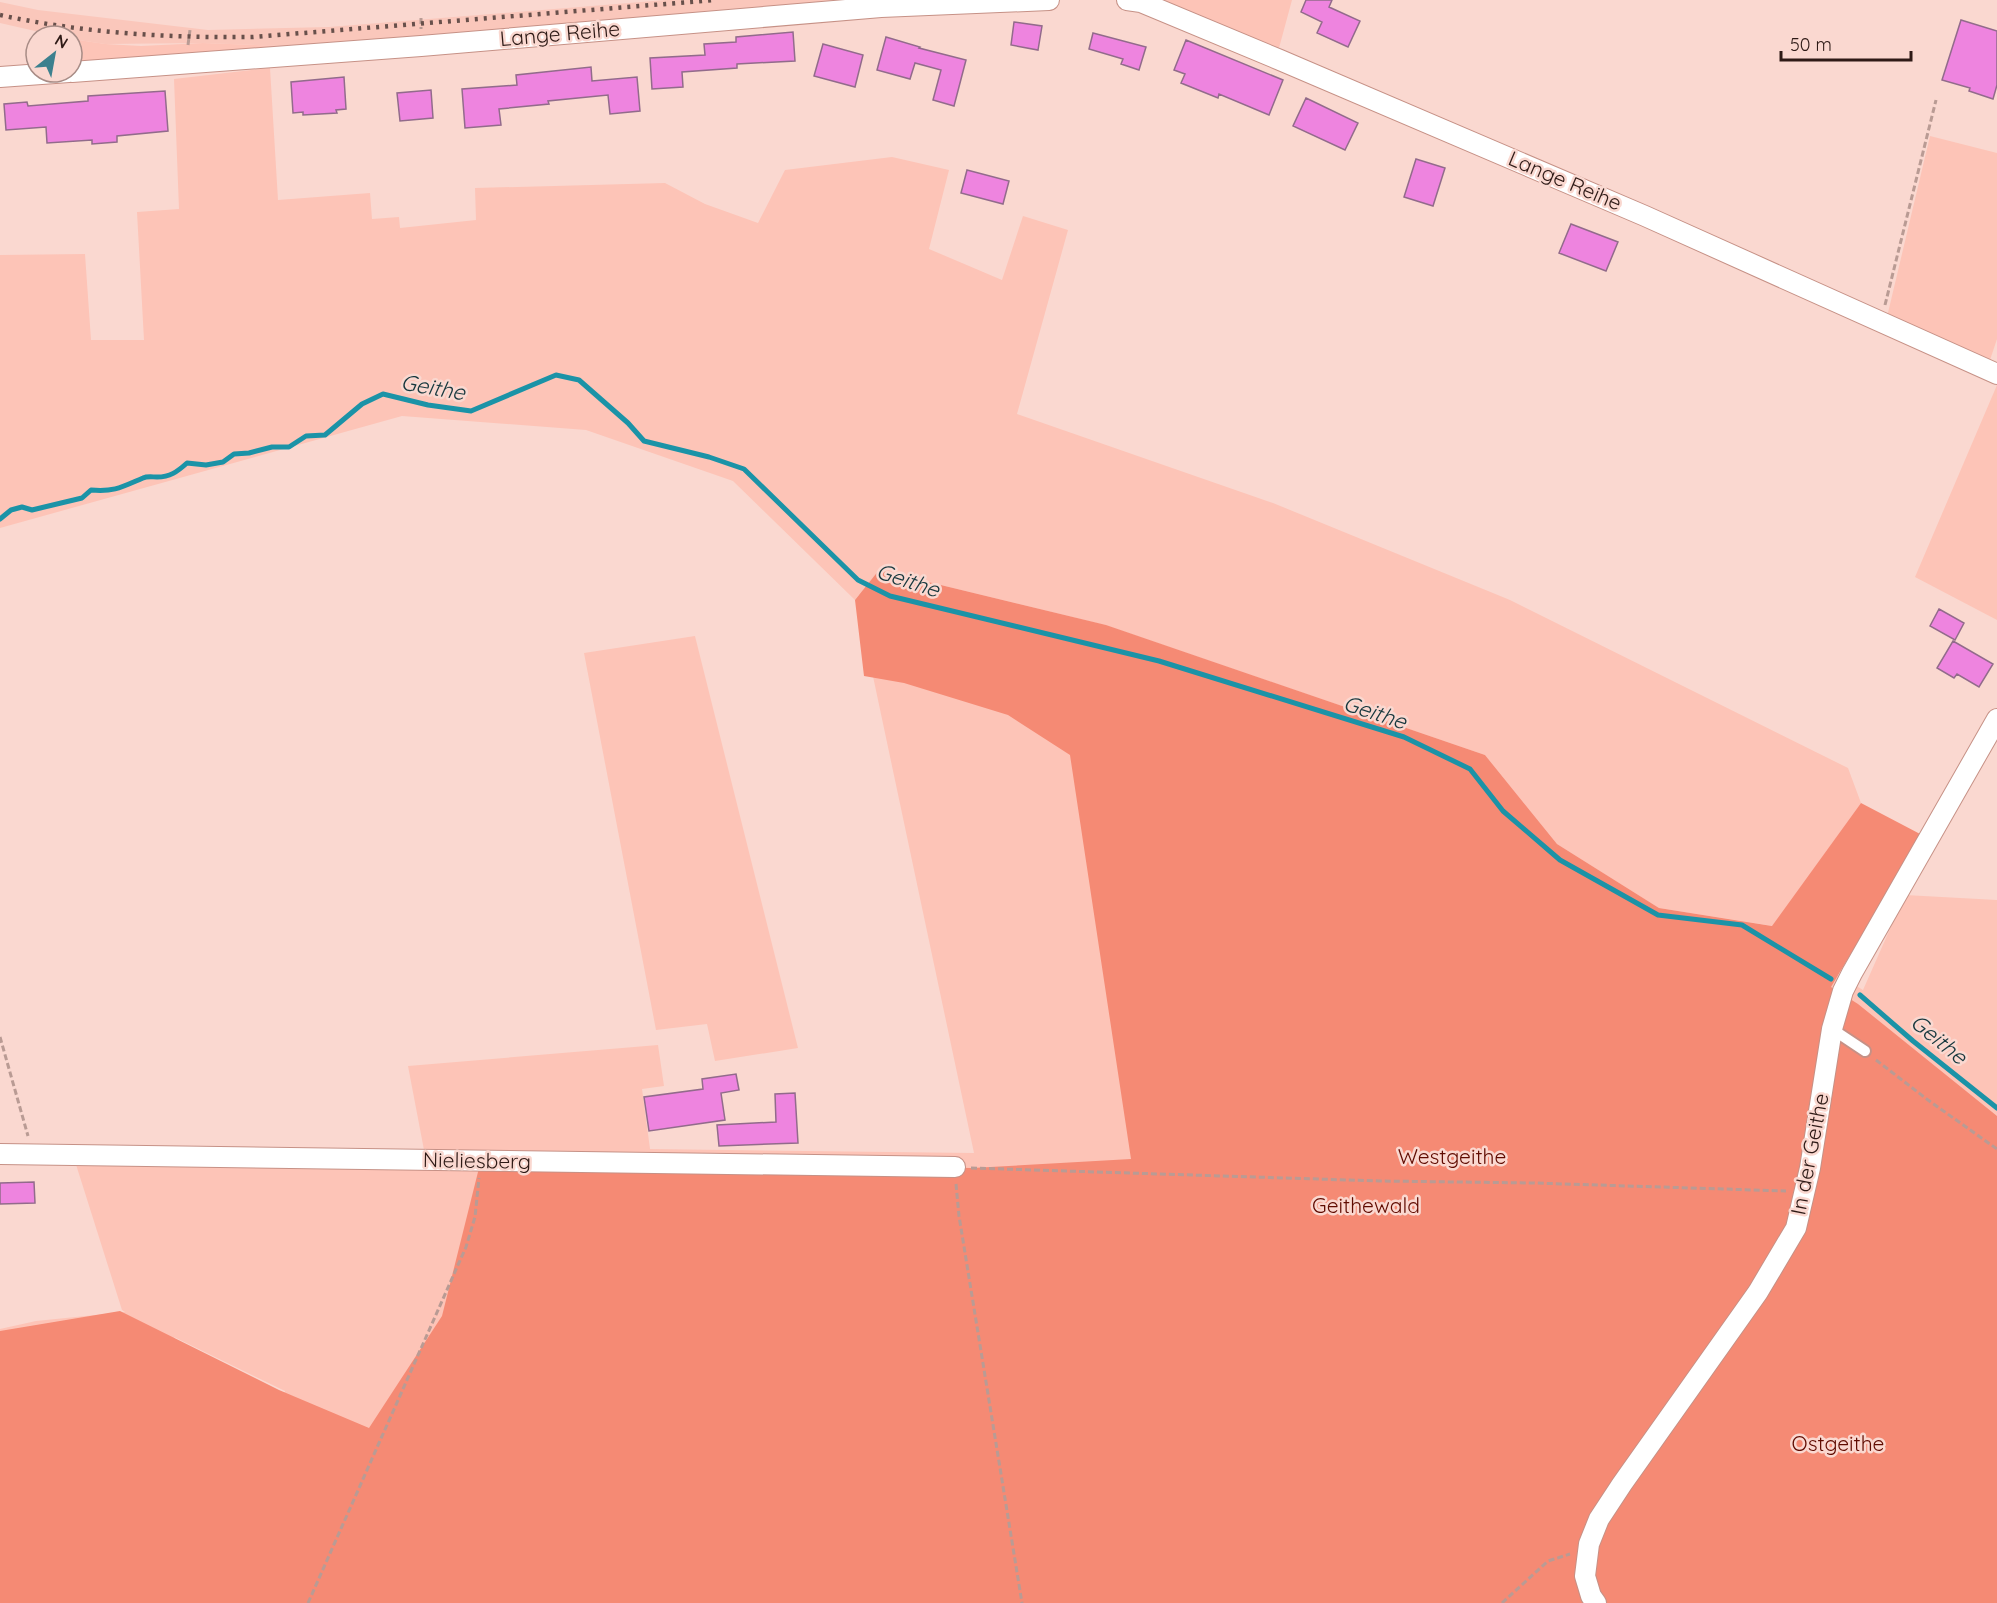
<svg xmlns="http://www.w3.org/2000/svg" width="1997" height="1603" viewBox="0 0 1997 1603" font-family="Quicksand,sans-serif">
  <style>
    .built { fill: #fac7bb }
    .green { fill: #fdc4b7; fill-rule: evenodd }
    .forest { fill: #f58a74 }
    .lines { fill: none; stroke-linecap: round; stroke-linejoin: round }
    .stream { stroke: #1b93a7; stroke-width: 5 }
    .building { fill: #ee84df; stroke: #926b8b; stroke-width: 1.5 }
    .service-casing { stroke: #c69186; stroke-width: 14 }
    .minor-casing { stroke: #c69186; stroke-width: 22 }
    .path { stroke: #b99b94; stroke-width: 3; stroke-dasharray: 6 3; stroke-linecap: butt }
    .service { stroke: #fff; stroke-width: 10 }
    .minor { stroke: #fff; stroke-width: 20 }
    .rail { stroke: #68504b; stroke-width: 4.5; stroke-dasharray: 3 6; stroke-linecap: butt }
    .labels { text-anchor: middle; stroke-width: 5; stroke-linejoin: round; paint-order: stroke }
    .street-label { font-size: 21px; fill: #2e1a16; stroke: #fad8d0 }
    .park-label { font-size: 21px; fill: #600b00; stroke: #fad8d0 }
    .water-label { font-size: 22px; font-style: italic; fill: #16373d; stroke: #fad8d0 }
  </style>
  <rect width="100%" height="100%" fill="#fad8d0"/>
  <path class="built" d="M666 0H869L343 43 284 46 203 43 105 44 72 39V36H57L0 23V2L38 10 208 30 329 27Z"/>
  <path class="green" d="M1155 0H1292L1279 48Z
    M72 39 105 44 141 46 203 43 284 46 343 43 72 64Z
    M270 68 278 200 370 193 372 219 399 217 400 228 476 220 475 188 665 183 705 204 758 223 785 170 892 157 949 170 929 249 1002 280 1023 216 1068 230 1017 414 1273 503 1510 600 1848 768 1861 803 1773 926 1659 908 1557 844 1485 755 1105 625 879 570 868 584 1529 835 1629 901 1833 972 1863 990 1905 895 1997 900V1603H0V1329L36 1321 125 1312 122 1310 73 1155 424 1150 408 1066 658 1045 664 1086 642 1089 650 1149 974 1153 867 648 859 595 855 600 733 481 586 430 402 416 0 528V255L85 254 91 340H144L137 212 179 209 174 79ZM174 1337 285 1391V1392L207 1390Z
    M1930 136 1997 153V339L1989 363 1887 317Z
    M1997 385V620L1915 577Z
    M695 636 798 1048 715 1061 707 1024 656 1030 584 653Z"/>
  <path class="forest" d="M879 570 1106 625 1485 755 1557 844 1659 908 1772 926 1861 803 1922 835 1831 987 1858 1004 1997 1116V1603H0V1331L120 1311 279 1390 369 1428 442 1316 481 1160 972 1168 1131 1159 1070 755 1008 715 904 683 864 676 855 600Z"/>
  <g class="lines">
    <path class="stream" d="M0 519 11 510 22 507 32 510 82 498 91 490C115 492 122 487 143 478 147 476 152 477 157 477 170 477 177 472 187 463L206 465 223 462 234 454 249 453 272 447H289L306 436 325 435 362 404 383 394 428 405 471 411 556 375 579 380 628 423 644 441 709 457 744 469 858 580 890 596 1159 661 1404 737 1470 769 1503 811 1560 860 1658 915 1742 925 1831 979
      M1860 995 1913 1041 1997 1108"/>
  </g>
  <path class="building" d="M1306 0H1332L1329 7 1360 21 1348 47 1317 33 1322 22 1301 12Z
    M1961 20 1997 31V85L1993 99 1969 91 1970 88 1942 80Z
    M1014 22 1042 26 1038 50 1011 45Z
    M793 32 795 61 737 64V68L682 72 683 87 652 89 650 58 705 55 704 44 736 42V37Z
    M1093 33 1146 47 1139 70 1121 64 1123 59 1089 49Z
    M886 37 920 47 919 48 966 60 954 106 933 100 941 70 915 63 910 79 877 70Z
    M1186 40 1283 80 1269 115 1219 94 1218 98 1181 83 1185 74 1174 70Z
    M823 44 863 55 855 87 814 76Z
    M591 67 592 81 637 77 640 111 610 114 608 95 548 101 549 104 499 109 501 125 465 128 462 89 517 85 516 75Z
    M344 77 346 109 336 110 337 113 303 115V112L293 113 291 82Z
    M431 90 433 118 400 121 397 93Z
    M165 91 168 131 117 136V142L92 144V140L47 143 46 127 6 130 4 104 27 102 28 106 88 101V96Z
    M1306 98 1358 123 1345 150 1293 126Z
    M1416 159 1445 168 1433 206 1404 197Z
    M967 170 1009 181 1003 204 961 193Z
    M1571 224 1618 242 1606 271 1559 253Z
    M1939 609 1964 623 1955 640 1930 626Z
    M1953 641 1993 664 1979 687 1957 674 1954 678 1937 668Z
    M736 1074 739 1090 721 1093 725 1120 649 1131 644 1097 703 1089 702 1079Z
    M795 1093 798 1143 719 1146 717 1125 776 1122 775 1094Z
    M34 1182 35 1203 0 1204V1183Z"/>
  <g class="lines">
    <defs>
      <path id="service" d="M1832 1029 1865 1051"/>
      <path id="minor" d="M1127 0 1141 2 1280 60 1645 216 1997 374
        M72 72 421 46 881 7 1049 0
        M0 77 69 72
        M0 1154 955 1167
        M1596 1603 1591 1596 1585 1576 1589 1544 1599 1519 1622 1484 1758 1292 1796 1228 1810 1168 1832 1029 1843 991 1852 973 1997 719"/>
    </defs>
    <use href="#service" class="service-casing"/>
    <use href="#minor" class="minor-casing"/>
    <path class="path" d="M421 18V29
      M188 45 190 30
      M1885 305 1936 100
      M0 1037 28 1136
      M1876 1060 1928 1100 1997 1149
      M971 1168 1380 1181 1534 1183 1786 1191
      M956 1184 959 1216 1022 1603
      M308 1603 466 1247 475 1217 479 1178
      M1502 1603 1548 1561 1570 1554"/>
    <use href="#service" class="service"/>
    <use href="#minor" class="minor"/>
    <path class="rail" d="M0 15C83 33 168 38 253 37L715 0"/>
  </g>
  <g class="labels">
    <g class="street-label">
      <text transform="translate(560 34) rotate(-5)" y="7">Lange Reihe</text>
      <text transform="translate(1565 181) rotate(23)" y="7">Lange Reihe</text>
      <text transform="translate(1810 1154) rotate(-79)" y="7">In der Geithe</text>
      <text transform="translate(477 1161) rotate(1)" y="7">Nieliesberg</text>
    </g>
    <g class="park-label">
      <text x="1452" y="1164">Westgeithe</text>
      <text x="1366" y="1213">Geithewald</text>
      <text x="1838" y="1451">Ostgeithe</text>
    </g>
    <g class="water-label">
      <text transform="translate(433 387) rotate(10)" y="8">Geithe</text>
      <text transform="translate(908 580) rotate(18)" y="8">Geithe</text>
      <text transform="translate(1375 712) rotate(18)" y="8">Geithe</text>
      <text transform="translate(1939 1039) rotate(39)" y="8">Geithe</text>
    </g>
  </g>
  <g transform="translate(54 54) rotate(31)"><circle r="28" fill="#fad8d0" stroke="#a88c86" stroke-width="1.5"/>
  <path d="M0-4.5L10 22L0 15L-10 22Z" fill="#3c808e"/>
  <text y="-9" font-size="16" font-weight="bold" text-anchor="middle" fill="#2e1a16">N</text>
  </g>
  <path d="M1781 51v9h130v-9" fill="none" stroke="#2e1a16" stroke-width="3"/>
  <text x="1790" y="51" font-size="18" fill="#2e1a16" stroke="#fad8d0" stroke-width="4.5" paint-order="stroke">50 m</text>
</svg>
